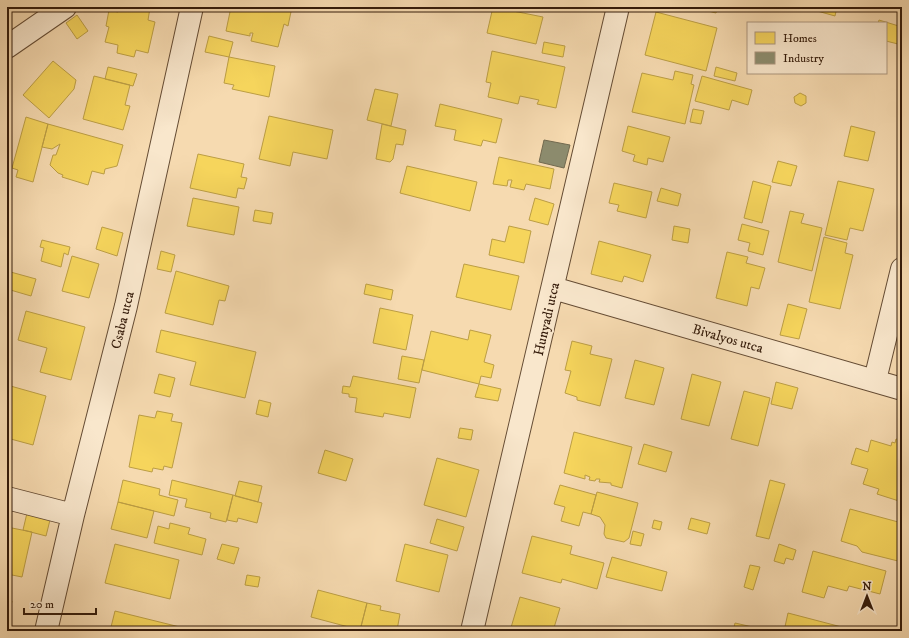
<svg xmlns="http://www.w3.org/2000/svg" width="909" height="638" viewBox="0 0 909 638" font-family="'IM FELL DW Pica',serif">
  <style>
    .homes { fill: #f6d55c; stroke: #bc9e44 }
    .industry { fill: #8c8c6e; stroke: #726a50 }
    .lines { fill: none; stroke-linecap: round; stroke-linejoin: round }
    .street-casing { stroke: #654c34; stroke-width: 24 }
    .street { stroke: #f9e7cc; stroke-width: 22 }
    .labels { text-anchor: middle; stroke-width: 4; stroke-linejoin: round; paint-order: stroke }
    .street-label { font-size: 14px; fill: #351c0b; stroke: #f9e7cc }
  </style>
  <rect width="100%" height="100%" fill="#f6dab0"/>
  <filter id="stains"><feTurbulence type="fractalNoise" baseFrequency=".005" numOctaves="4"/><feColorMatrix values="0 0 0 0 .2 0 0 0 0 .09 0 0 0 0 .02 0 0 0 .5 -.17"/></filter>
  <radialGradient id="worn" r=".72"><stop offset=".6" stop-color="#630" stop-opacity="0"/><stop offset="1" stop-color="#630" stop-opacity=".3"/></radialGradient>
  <path class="homes" d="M119 7 150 8 148 20 155 22 148 53 136 50 134 57 117 53 118 45 105 42 109 27 106 26 109 10 118 12Z
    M231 7H292L288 26 284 24 278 47 251 41 253 33H250V36L226 31Z
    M493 7 543 17 536 44 487 33Z
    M692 7H718L716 13Z
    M803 7H837L835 16Z
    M656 12 717 28 706 71 645 55Z
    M77 15 88 31 77 39 66 23Z
    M879 20 902 27V45L886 41V23H878Z
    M209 36 233 42 229 57 205 52Z
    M544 42 565 46 563 57 542 53Z
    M492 51 565 67 556 108 537 104 539 100 520 96 518 104 488 97 491 83 486 82Z
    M229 57 275 66 269 97 232 89 234 85 224 83Z
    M53 61 76 80 74 89 49 118 23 95Z
    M108 67 137 74 133 86 105 79Z
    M716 67 737 73 735 81 714 76Z
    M675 71 693 75 691 84 694 85 685 124 632 112 642 73 673 80Z
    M94 76 130 85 125 105 130 106 123 130 83 119Z
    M702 76 752 90 748 105 732 100 729 110 695 101Z
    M375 89 398 94 391 126 367 120Z
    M800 93 806 96V103L801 106 795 103 794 97Z
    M440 104 502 119 496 143 483 140 481 146 454 140 456 130 435 126Z
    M693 109 704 111 701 124 690 122Z
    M269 116 333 130 327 159 293 152 290 166 259 159Z
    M26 117 48 124 33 182 16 177 18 170 12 168Z
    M48 124 123 145 117 166 105 169 104 174 92 171 88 185 62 177 63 175 58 173 50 165 53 155H56L60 144 52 149 42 147Z
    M382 124 406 130 403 145 396 144 393 159 390 162 376 159Z
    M628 126 670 137 663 162 648 158 647 165 633 161 635 155 622 151Z
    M851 126 875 132 868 161 844 156Z
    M198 154 244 164 241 177 247 178 244 189 238 188 236 198 190 188Z
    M499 157 554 169 550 189 526 184 524 190 510 187 512 180H508L507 186 493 184Z
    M778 161 797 166 791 186 772 182Z
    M407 166 477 182 470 211 400 193Z
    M753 181 771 186 762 223 744 218Z
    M838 181 874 189 863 231 850 228 847 240 825 235Z
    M614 183 652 192 646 218 617 211 619 205 609 203Z
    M661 188 681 194 678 206 657 201Z
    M193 198 239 207 234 235 187 226Z
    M535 198 554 204 548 225 529 220Z
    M255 210 273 213 271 224 253 221Z
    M790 211 804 214 801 223 822 228 812 271 778 262Z
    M742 224 769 231 763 255 748 251 750 243 738 240Z
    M509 226 531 231 524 263 489 255 492 239 505 242Z
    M674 226 690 229 688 243 672 240Z
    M102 227 123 233 117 256 96 249Z
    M824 237 847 243 845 253 853 255 840 309 809 302Z
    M42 240 70 247 68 255 64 253 61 267 41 261 44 248 40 247Z
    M599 241 651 255 643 282 624 276 622 282 591 274Z
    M161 251 175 255 171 272 157 269Z
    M727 252 748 257 746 263 765 268 759 289 751 287 747 306 716 298Z
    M72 256 99 264 89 298 62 291Z
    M464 264 519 276 511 310 456 297Z
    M7 271 36 279 31 296 7 289Z
    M176 271 229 286 225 301 219 300 213 325 165 313Z
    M366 284 393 290 391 300 364 294Z
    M788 304 807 309 799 339 780 335Z
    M380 308 413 315 406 350 373 343Z
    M26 311 85 327 71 380 40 372 47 348 18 340Z
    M161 330 256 352 245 398 190 385 196 362 156 352Z
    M470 330 491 335 484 362 494 365 491 378 481 376 479 384 422 370 431 331 468 340Z
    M572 341 592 346 590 354 612 359 600 406 577 400V397L565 393 571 371 565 370Z
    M402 356 424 360 419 383 398 379Z
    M635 360 664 368 654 405 625 398Z
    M159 374 175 378 170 397 154 393Z
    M692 374 721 382 709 426 681 419Z
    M353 376 416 388 410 418 384 413 383 417 355 412 357 398 349 397V394L342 393 343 386 350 387Z
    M776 382 798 388 792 409 771 404Z
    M479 384 501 389 498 401 475 397Z
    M7 385 46 396 33 445 7 438Z
    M744 391 770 398 758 446 731 439Z
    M259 400 271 403 268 417 256 414Z
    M157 411 173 414 171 421 182 423 172 468 164 466 163 470 153 468 152 472 129 467 139 415 155 418Z
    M460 428 473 430 471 440 458 438Z
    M574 432 632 447 622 488 611 485V483L599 482 600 479H596L595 481 589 480 590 477 585 475V479L564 473Z
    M896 439 902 440V502L877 494 879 489 863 484 868 469 851 464 856 448 868 452 871 440 891 446 892 442 895 443Z
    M644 444 672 452 666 472 638 464Z
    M325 450 353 459 346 481 318 473Z
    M437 458 479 470 466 517 424 505Z
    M123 480 160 489 159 495 178 500 174 516 118 502Z
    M172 480 233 495 226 522 210 518 211 513 185 507 187 499 169 495Z
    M770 480 785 484 769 539 756 536Z
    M239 481 262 486 258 502 235 496Z
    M560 485 596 495 591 514 583 512 579 526 561 521 565 507 554 504Z
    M597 492 638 503 629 538 624 542 606 538 604 534 605 525 600 517 591 514Z
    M233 495 262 503 257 523 238 518 237 522 227 520Z
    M118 502 154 511 147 538 111 529Z
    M850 509 902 523V562L862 552 857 546 841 541Z
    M27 513 50 520 46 536 23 530Z
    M691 518 710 523 707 534 688 529Z
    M437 519 464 527 457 551 430 543Z
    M654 520 662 522 660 530 652 528Z
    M170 523 190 528 188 534 206 539 202 555 154 543 158 526 169 529Z
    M7 527 32 532 22 577 7 574Z
    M633 531 644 534 641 546 630 544Z
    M532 536 572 546 570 554 604 563 597 589 562 579 561 583 522 573Z
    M115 544 179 560 170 599 105 583Z
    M222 544 239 548 234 564 217 559Z
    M405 544 448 555 439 592 396 581Z
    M779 544 796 550 793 560 786 558 784 564 774 561Z
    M813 551 886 571 880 594 849 586 847 591 828 586 824 598 802 592Z
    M612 557 667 572 662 591 606 577Z
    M750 565 760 567 753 590 744 587Z
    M247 575 260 577 258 587 245 585Z
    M318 590 367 603 360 630 311 617Z
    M520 597 560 608 553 631H510Z
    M7 599 12 601 9 616 7 615Z
    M367 603 381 606 380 610 400 614 397 630 402 631H360Z
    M115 611 196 631H110Z
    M788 613 857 631H784Z
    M735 623 757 628 756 631H733Z"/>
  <path class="industry" d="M544 140 570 145 564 168 539 162Z"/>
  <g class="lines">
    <defs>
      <path id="street" d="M7 47 65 7
        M553 288 902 389
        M875 380 902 269
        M7 498 73 515
        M46 631 73 515 126 306 192 7
        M472 631 618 7"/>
    </defs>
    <use href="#street" class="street-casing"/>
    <use href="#street" class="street"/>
  </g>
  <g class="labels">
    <g class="street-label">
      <text transform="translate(546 319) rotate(-77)" y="5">Hunyadi utca</text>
      <text transform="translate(122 320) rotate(-76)" y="5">Csaba utca</text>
      <text transform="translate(728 338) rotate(16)" y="5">Bivalyos utca</text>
    </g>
  </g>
  <rect width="909" height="638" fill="none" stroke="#f6dab0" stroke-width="24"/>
  <rect x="8" y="8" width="893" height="622" fill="none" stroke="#351c0b" stroke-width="2"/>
  <rect x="12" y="12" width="885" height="614" fill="none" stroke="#351c0b"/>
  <rect x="747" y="22" width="140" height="52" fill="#f9e7cc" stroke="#ab967f"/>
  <rect x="755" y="32" width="20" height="12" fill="#f6d55c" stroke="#ab967f"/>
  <text x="783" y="42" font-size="12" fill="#351c0b">Homes</text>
  <rect x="755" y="52" width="20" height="12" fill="#8c8c6e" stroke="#ab967f"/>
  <text x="783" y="62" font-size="12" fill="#351c0b">Industry</text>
  <g transform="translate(867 596)" stroke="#f9e7cc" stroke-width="3" paint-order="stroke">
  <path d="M0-3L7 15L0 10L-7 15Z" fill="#351c0b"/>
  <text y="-6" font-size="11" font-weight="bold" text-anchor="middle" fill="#351c0b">N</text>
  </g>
  <path d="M24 608v6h72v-6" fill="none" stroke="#351c0b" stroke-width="2"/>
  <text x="30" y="608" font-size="12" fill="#351c0b" stroke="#f9e7cc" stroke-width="3" paint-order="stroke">20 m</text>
  <rect width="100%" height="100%" filter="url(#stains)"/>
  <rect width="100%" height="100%" fill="url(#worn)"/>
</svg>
